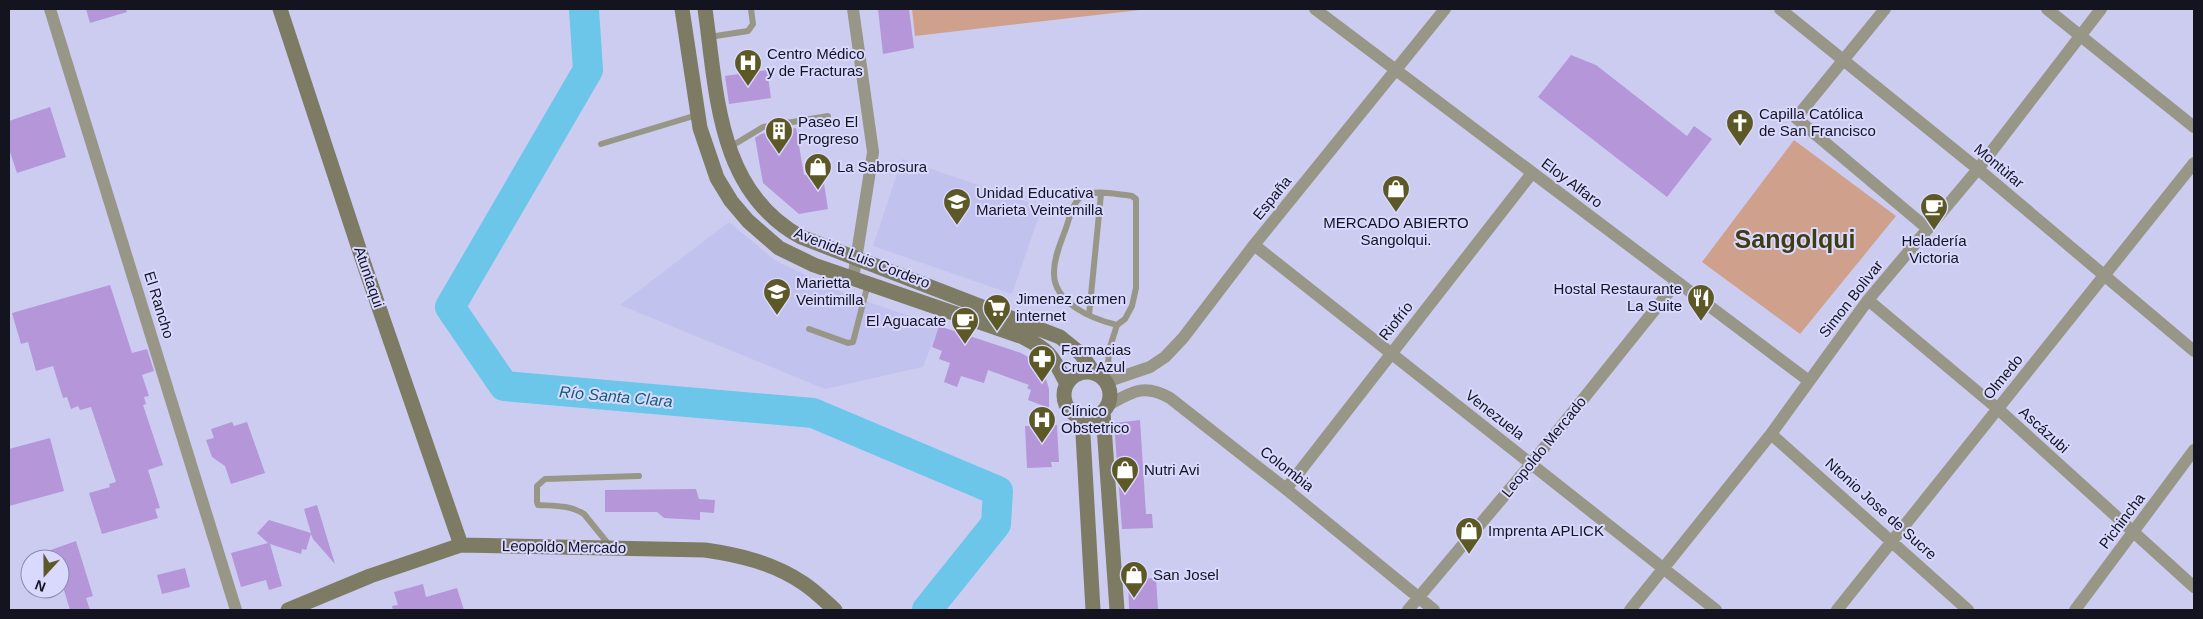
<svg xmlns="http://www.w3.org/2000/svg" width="2203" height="619" viewBox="0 0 2203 619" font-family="Helvetica,sans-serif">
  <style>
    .built { fill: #c2c2ee }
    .green { fill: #cfa08c }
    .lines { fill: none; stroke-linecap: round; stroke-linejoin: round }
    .river { stroke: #6bc6e9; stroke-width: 30 }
    .building { fill: #b496d9 }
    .lane { stroke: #989787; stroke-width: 6 }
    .street { stroke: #989787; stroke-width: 12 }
    .secondary { stroke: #7d7b64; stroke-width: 15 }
    .labels { text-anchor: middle; stroke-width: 4; stroke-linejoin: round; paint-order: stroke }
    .poi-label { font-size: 15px; fill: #141421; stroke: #d9d9ff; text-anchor: start }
    .street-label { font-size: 15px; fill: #141421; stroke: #d9d9ff }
    .water-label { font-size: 16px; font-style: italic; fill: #135d75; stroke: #d9d9ff }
    .town-label { font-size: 25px; font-weight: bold; fill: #3f3c12; stroke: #d9d9ff }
  </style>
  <rect width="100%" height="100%" fill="#ccccf1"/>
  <path class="built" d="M902 159 1042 207 1012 294 873 246Z
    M729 222 776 261 848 295 939 326 923 367 825 389 620 305Z"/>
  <path class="green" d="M912 9H1139L1140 10 915 36Z
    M1794 140 1896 216 1800 334 1702 262Z"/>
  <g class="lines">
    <path class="river" d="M584 9 588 70 450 307 504 386 813 413 998 491 996 524 927 610"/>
  </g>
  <path class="building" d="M86 9H126L127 12 90 23Z
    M878 9H909L914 48 883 54Z
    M1571 55 1596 65 1687 136 1694 126 1712 139 1667 197 1538 97Z
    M767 70 771 98 729 104 725 76Z
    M50 107 66 157 17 173 9 149V121Z
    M796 128 804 175 822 171 828 209 799 214 763 183 755 138 761 134Z
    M110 285 132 353 147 349 154 371 142 375 149 396 144 397 146 404 143 405 163 465 148 470 160 508 155 509 158 518 102 534 89 493 110 487 109 484 116 482 91 407 80 410 78 406 71 409 67 397 63 398 53 366 36 371 28 342 21 344 12 313Z
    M939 326 1021 353 1042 365 1049 389V408L1028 400 1031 390 1027 388 1029 385 988 370 984 383 961 376 957 387 944 382 950 363 939 359 942 351 932 347Z
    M1140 420 1146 514H1152L1153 528 1122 529 1114 423Z
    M232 422 234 426 247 422 265 473 231 484 225 466 212 457 206 440 214 438 211 429Z
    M1057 425 1059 462H1051L1052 467 1027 468 1025 426Z
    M50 438 64 491 9 506V449Z
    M696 489 699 499 715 500 714 513 700 512V520L664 518 657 512H605V490Z
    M317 505 335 564 313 539 311 534 306 550 302 549 301 554 270 544 282 586 269 590 266 580 241 587 231 553 268 543 257 533 269 520 311 533 304 509Z
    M76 541 93 596 86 598 90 610H70L60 577V559H31V557Z
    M185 568 190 587 162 594 157 575Z
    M1156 578 1158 610H1129L1128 579Z
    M423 584 426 597 457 588 464 610H393L392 606 398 605 394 592Z"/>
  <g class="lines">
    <path class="lane" d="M709 37 748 31 753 24 751 9
      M601 144 697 115
      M730 147 763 127 828 116
      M1089 315 1101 194
      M809 329 848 343 853 342 868 284
      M1115 379 1108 366 1109 350 1117 325 1125 319 1132 306 1136 288V199L1132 196 1126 195C1115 194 1095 190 1084 195 1073 200 1070 217 1066 228 1061 242 1054 257 1054 272 1053 303 1092 319 1117 325
      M610 546 584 514C570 505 555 506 538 505L537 502V486L545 479 639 476"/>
    <path class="street" d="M50 9 236 610
      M853 9 873 152 853 279
      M1315 9 1809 381
      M1780 9 1978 169 2194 351
      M1885 9 1796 118 1928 229
      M2047 9 2194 127
      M1254 245 1716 610
      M1868 300 1998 409 2194 587
      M1106 382 1150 367 1165 357 1183 338 1254 245 1445 9
      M1108 405C1132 392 1144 383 1170 398L1286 489 1434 610
      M1771 434 1968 610
      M1286 489 1532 173
      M1408 610 1531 464 1677 282
      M1630 610 1771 434 1868 300 1978 169 2101 9
      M1837 610 2194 163
      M2075 610 2194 450"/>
    <path class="secondary" d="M280 9 366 270 461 545
      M682 9 700 128 717 178 731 201 748 221 779 248 814 265 1023 337C1052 352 1052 356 1067 384
      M705 9C717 93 717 191 801 237L1060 337 1081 354 1094 373
      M1064 395a23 23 0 1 1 46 0a23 23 0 1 1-46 0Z
      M1103 412 1117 610
      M1082 417 1093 610
      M288 610 370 576 461 545 705 550C740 555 773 563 803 583 814 590 825 601 835 610"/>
  </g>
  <defs>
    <symbol id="hospital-pin" viewBox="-11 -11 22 30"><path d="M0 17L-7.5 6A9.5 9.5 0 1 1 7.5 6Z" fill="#5d5926" stroke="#d9d9ff"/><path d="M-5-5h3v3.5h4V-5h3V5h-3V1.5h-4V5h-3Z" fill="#fff"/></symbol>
    <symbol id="church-pin" viewBox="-11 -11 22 30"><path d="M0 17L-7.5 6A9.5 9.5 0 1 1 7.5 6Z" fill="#5d5926" stroke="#d9d9ff"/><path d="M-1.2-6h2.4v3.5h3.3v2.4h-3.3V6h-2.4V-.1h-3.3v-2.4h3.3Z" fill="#fff"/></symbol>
    <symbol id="building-pin" viewBox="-11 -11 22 30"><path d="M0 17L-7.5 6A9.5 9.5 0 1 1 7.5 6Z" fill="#5d5926" stroke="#d9d9ff"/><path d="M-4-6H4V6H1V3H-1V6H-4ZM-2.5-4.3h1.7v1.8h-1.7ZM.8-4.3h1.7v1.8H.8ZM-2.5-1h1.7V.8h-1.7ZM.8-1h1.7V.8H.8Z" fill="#fff"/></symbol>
    <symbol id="shop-pin" viewBox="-11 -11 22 30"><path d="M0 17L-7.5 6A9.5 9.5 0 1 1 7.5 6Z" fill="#5d5926" stroke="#d9d9ff"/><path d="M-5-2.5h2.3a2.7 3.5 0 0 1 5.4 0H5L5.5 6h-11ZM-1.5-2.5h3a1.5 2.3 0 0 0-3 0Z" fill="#fff"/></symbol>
    <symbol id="school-pin" viewBox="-11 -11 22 30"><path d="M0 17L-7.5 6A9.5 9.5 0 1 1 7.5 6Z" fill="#5d5926" stroke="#d9d9ff"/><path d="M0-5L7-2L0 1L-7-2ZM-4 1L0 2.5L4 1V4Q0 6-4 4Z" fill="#fff"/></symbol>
    <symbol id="cafe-pin" viewBox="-11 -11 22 30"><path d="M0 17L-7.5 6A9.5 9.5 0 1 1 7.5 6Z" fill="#5d5926" stroke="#d9d9ff"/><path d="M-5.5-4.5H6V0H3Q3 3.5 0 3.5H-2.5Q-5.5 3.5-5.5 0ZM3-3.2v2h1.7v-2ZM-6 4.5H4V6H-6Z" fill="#fff"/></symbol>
    <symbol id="restaurant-pin" viewBox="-11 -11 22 30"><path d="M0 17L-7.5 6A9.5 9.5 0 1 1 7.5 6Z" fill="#5d5926" stroke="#d9d9ff"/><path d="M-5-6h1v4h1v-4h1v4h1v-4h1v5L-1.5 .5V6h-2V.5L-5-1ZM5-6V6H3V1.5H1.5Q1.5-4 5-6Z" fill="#fff"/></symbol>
    <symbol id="supermarket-pin" viewBox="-11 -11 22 30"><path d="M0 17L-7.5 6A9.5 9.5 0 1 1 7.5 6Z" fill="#5d5926" stroke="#d9d9ff"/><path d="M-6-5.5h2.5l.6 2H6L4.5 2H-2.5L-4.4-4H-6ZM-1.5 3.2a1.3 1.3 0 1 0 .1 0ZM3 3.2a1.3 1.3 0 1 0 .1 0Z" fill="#fff"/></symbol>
    <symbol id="pharmacy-pin" viewBox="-11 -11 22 30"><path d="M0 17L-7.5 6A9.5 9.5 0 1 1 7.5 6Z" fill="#5d5926" stroke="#d9d9ff"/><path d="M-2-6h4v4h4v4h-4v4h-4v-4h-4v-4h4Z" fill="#fff"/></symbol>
  </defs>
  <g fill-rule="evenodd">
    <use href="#hospital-pin" x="732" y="47" width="32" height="43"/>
    <use href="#church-pin" x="1724" y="107" width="32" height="43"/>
    <use href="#building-pin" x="763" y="115" width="32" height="43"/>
    <use href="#shop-pin" x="802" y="151" width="32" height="43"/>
    <use href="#shop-pin" x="1380" y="173" width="32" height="43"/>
    <use href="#school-pin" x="941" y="186" width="32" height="43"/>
    <use href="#cafe-pin" x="1918" y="191" width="32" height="43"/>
    <use href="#school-pin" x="761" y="276" width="32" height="43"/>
    <use href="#restaurant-pin" x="1685" y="282" width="32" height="43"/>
    <use href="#supermarket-pin" x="981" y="292" width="32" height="43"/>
    <use href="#cafe-pin" x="949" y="305" width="32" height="43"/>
    <use href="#pharmacy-pin" x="1026" y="343" width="32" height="43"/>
    <use href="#hospital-pin" x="1026" y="404" width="32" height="43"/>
    <use href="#shop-pin" x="1109" y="454" width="32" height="43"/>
    <use href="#shop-pin" x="1453" y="515" width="32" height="43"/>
    <use href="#shop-pin" x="1118" y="559" width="32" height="43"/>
  </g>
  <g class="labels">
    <g class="poi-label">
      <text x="767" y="59">Centro Médico<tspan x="767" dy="17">y de Fracturas</tspan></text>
      <text x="1759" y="119">Capilla Católica<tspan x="1759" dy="17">de San Francisco</tspan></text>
      <text x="798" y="127">Paseo El<tspan x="798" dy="17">Progreso</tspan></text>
      <text x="837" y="172">La Sabrosura</text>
      <text x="976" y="198">Unidad Educativa<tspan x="976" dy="17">Marieta Veintemilla</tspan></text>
      <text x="1396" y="228" text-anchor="middle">MERCADO ABIERTO<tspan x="1396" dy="17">Sangolqui.</tspan></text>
      <text x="1934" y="246" text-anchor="middle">Heladería<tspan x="1934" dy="17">Victoria</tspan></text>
      <text x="796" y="288">Marietta<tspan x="796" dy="17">Veintimilla</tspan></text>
      <text x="1682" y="294" text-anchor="end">Hostal Restaurante<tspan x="1682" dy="17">La Suite</tspan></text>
      <text x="1016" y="304">Jimenez carmen<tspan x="1016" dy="17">internet</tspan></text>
      <text x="946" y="326" text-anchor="end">El Aguacate</text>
      <text x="1061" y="355">Farmacias<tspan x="1061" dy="17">Cruz Azul</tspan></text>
      <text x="1061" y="416">Clínico<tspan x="1061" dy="17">Obstetrico</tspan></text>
      <text x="1144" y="475">Nutri Avi</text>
      <text x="1488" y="536">Imprenta APLICK</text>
      <text x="1153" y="580">San Josel</text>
    </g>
    <g class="street-label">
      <text transform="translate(1999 166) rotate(40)" y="5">Montùfar</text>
      <text transform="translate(1572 183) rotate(37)" y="5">Eloy Alfaro</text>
      <text transform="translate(1272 198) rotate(-51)" y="5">España</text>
      <text transform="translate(862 258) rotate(21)" y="5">Avenida Luis Cordero</text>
      <text transform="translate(369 277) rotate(71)" y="5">Atuntaqui</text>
      <text transform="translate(1851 299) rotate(-52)" y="5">Simon Bolìvar</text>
      <text transform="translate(159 305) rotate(73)" y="5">El Rancho</text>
      <text transform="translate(1396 321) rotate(-52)" y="5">Riofrío</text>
      <text transform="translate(2003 377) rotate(-51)" y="5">Olmedo</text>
      <text transform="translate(1495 415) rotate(38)" y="5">Venezuela</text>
      <text transform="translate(2044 430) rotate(42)" y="5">Ascázubi</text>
      <text transform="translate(1544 447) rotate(-51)" y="5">Leopoldo Mercado</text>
      <text transform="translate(1287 469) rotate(38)" y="5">Colombia</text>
      <text transform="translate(1881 509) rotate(42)" y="5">Ntonio Jose de Sucre</text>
      <text transform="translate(2122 521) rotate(-53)" y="5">Pichincha</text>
      <text transform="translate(564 547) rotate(1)" y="5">Leopoldo Mercado</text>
    </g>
    <g class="water-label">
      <text transform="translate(616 396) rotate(5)" y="6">Río Santa Clara</text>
    </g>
    <g class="town-label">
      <text x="1795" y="248">Sangolqui</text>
    </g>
  </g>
  <rect width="2203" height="619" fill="none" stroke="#141421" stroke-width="20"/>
  <g transform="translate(45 574) rotate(201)"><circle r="24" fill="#d9d9ff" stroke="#8a8aa6"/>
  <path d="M0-4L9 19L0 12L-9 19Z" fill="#5d5926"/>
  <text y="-8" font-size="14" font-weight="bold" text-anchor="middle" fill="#141421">N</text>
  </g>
</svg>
